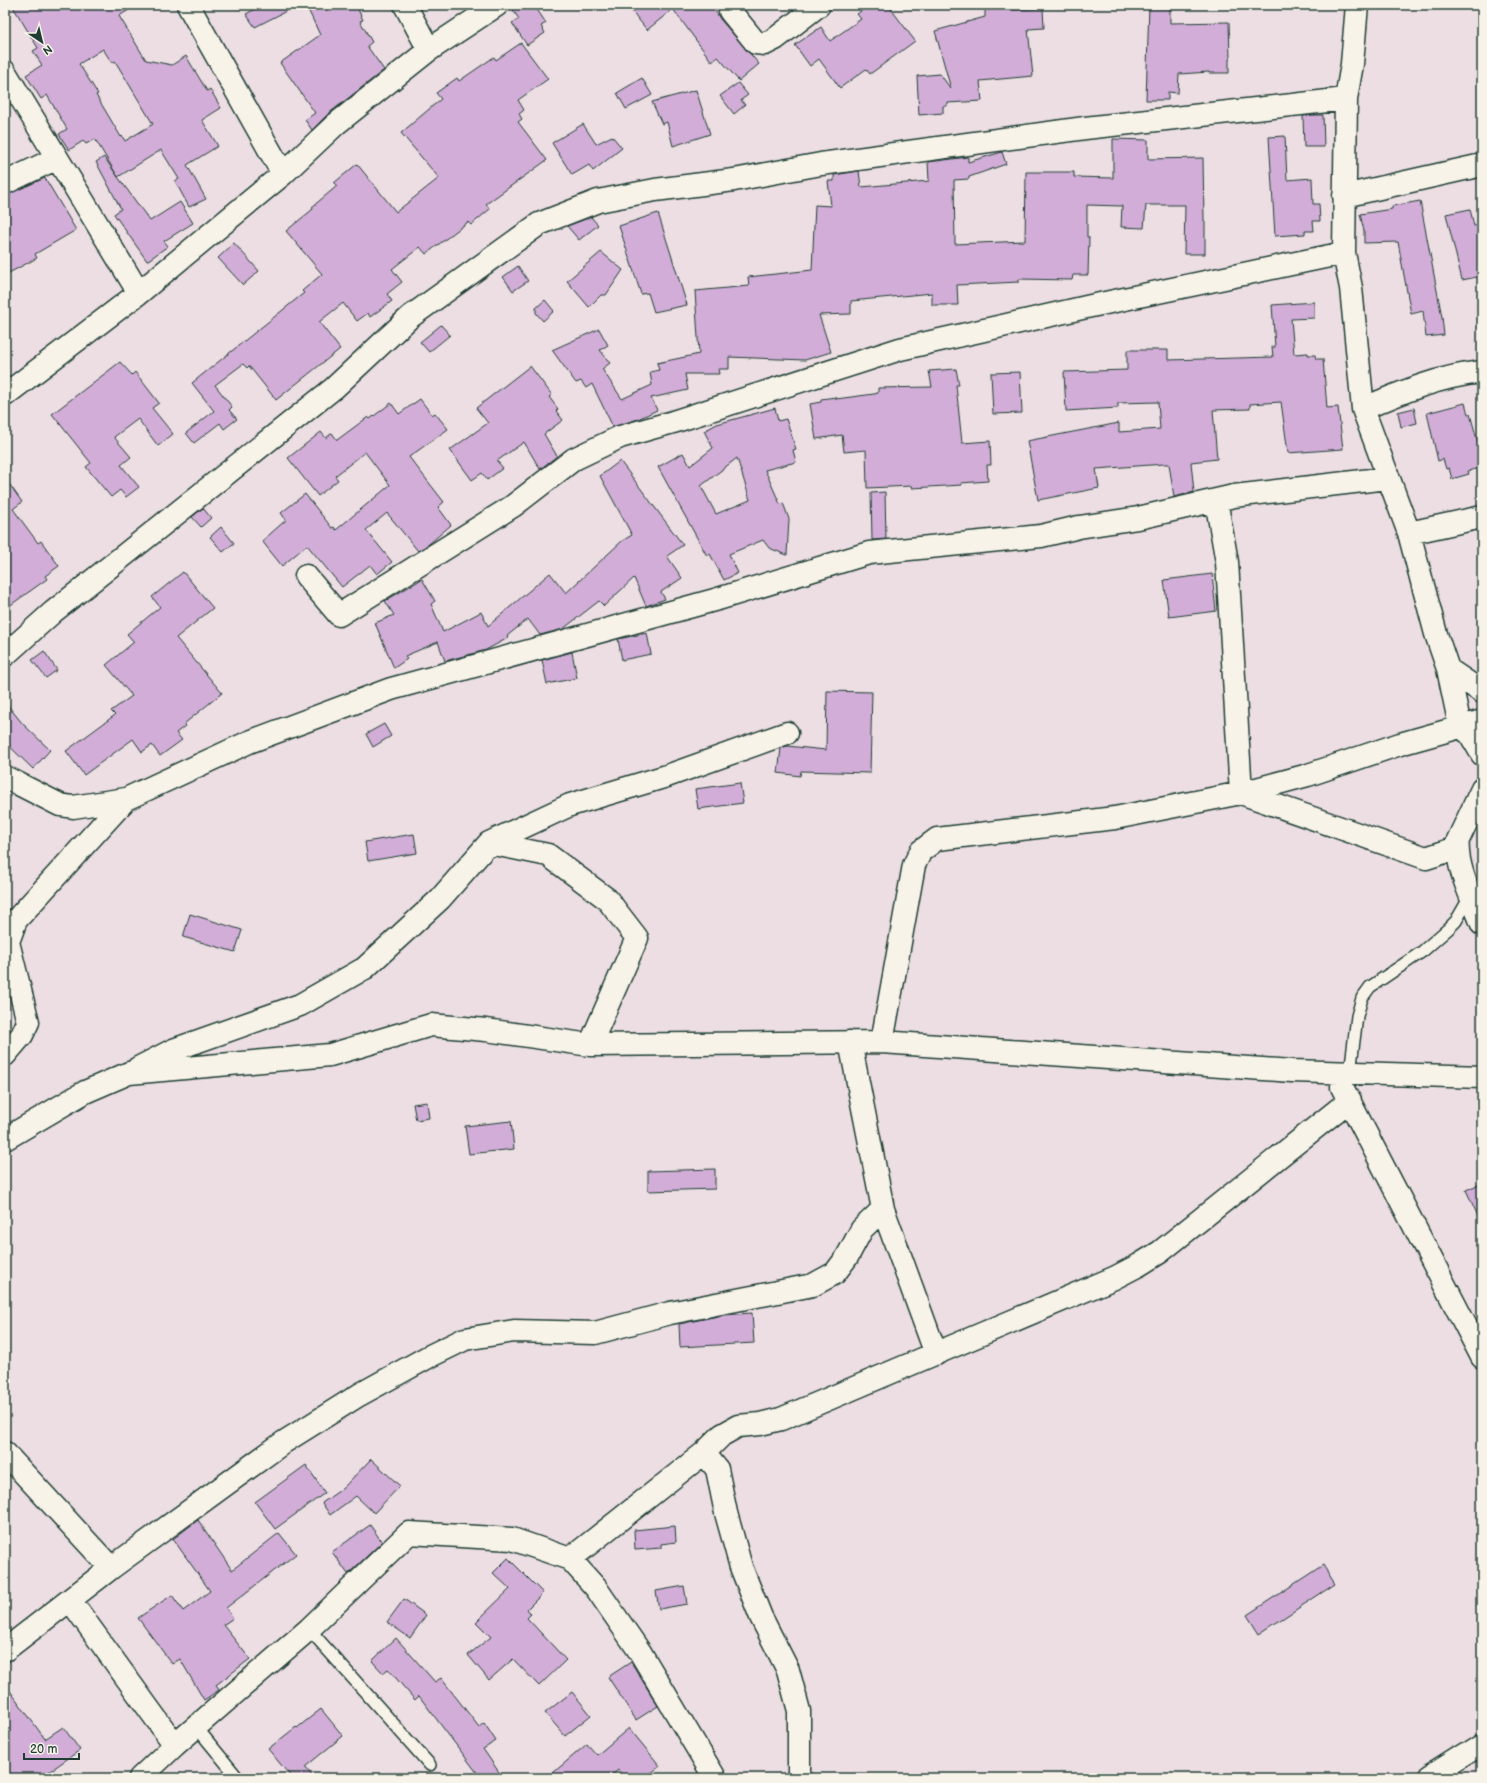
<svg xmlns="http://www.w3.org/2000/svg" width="1487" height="1783" viewBox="0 0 1487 1783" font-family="'Balsamiq Sans',sans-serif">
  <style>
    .building { fill: #d1add7; stroke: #1f3d34; fill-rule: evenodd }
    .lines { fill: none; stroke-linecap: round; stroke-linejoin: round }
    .lane-casing { stroke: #1f3d34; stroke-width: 14 }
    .street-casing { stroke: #1f3d34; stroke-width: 25 }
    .lane { stroke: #f7f3e8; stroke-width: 11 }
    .street { stroke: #f7f3e8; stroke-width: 22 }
  </style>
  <rect width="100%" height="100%" fill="#ecdee3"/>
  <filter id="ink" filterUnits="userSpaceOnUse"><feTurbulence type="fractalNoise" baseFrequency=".025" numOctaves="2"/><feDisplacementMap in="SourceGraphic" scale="8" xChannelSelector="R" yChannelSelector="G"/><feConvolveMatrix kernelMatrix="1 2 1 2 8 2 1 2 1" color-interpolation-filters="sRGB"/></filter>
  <g filter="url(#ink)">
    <path class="building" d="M12 5H137L119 16 146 60 172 65 186 56 207 91 210 89 221 108 202 120 218 146 187 165 206 199 189 207 175 181 179 179 161 150 118 177 150 221 180 202 193 223 164 241 168 246 147 261 114 214 121 209 96 162 104 157 118 177 95 139 86 144 83 141 69 150 59 134 67 129 47 95 41 99 26 75 42 65 33 51 38 48ZM103 49 112 63 115 61 153 124 125 141 122 136 121 137 96 95 98 94 79 64Z
      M263 5H298L255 27 246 14Z
      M306 5H356L363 20 360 21 372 42 367 46 384 70 328 114 312 130 305 120 315 113 280 63 320 35Z
      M520 5H534L546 23 541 26 545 33 527 45 512 23 519 19 513 10Z
      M627 5H712L720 19 759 64 739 81 718 57 712 62 673 9 647 30Z
      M869 5H888L915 41 870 74 866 69 840 88 819 59 810 66 795 45 821 27 830 41 861 19 857 14Z
      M985 5H1013V10L1043 8 1044 28 1028 29 1033 76 980 81 982 101 947 103V106H943V113L919 115 917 76 940 74 951 89 935 31 985 17Z
      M1149 5H1170V23L1229 22 1230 59H1229V73H1209V72L1179 74 1178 93 1168 92V100H1146Z
      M521 43 548 79 518 100 524 110 519 114 522 119 518 122 547 160 486 204 490 209 471 225 468 222 426 254 420 247 392 269 402 282 387 294 392 301 370 317 368 313 357 321 343 303 319 322 340 349 276 400 249 366 247 368 243 364 215 385 232 407 229 410 237 419 224 429 220 423 194 443 186 433 214 411 192 383 304 293 302 291 322 274 286 231 313 209 312 207 337 186 334 183 357 164 396 212 439 178 401 133 441 99 436 93 457 78 459 81 494 57 496 60Z
      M642 78 652 95 626 109 617 93Z
      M738 83 748 95 741 100 745 105 734 114 720 96Z
      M696 90 710 134 673 146 667 122 662 124 652 102Z
      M1314 115H1323L1324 147H1304L1303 116Z
      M583 124 596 144 612 136 622 148 593 171 589 165 572 175 552 143Z
      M1285 136 1287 180 1312 178 1313 204H1319L1320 221H1313L1314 231H1305V234L1275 236 1269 137Z
      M1113 139 1148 140V159L1203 158 1204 221H1205V254H1184L1185 205H1146L1144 228 1121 227 1122 206 1087 205V237H1089L1088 275H1073L1072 280 1019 279V282L957 285 958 305H932V293L851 301V314L819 315 831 352 805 360 729 357V369H718L719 374H685L688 390 651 398 657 410 638 419 613 427 592 384 586 388 581 381 576 383 552 350 599 329 608 345 600 350 610 363 602 369 622 399 652 385 650 372 659 370 657 363 699 354 695 291 749 286 748 277 812 270 815 205 831 206 828 181H834V175L859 171 861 187 929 181 928 162 968 157V162L1002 152 1006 164 969 177V179L954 180 955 244 1025 241 1026 172H1074V177L1113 178Z
      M45 178 76 230 35 254 37 258 5 275V195Z
      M1420 201 1442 317 1444 335 1426 337 1423 311 1411 314 1398 242 1364 243V231L1360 214 1392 209V206Z
      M1470 209 1474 226 1482 224V276L1462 280 1446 214Z
      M658 213 687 305 654 312 648 293 641 294 619 226Z
      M591 217 598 225 579 240 567 226Z
      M234 243 259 271 243 285 218 258Z
      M601 252 623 270 606 295H601L589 307 567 281Z
      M518 266 528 281 513 291 503 277Z
      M545 300 554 311 543 321 536 313V308Z
      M1314 302V318L1291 319 1294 354 1308 353V355H1315L1316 359H1323L1327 408 1338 407 1343 449 1288 453 1281 402 1250 404V409L1213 410 1217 459 1191 462 1194 492 1174 497 1169 464H1164L1096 469 1099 488 1038 500 1027 441 1119 423V432L1160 429 1158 402 1118 403V408L1066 411 1064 372 1127 370V350H1168V360L1273 357 1272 347H1275L1272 305Z
      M441 325 450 335 429 352 420 342Z
      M120 362 132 375 135 372 159 403 152 408 173 434 158 446 138 419 114 437 131 457 121 465 139 487 126 497 120 490 111 497 86 467 91 463 52 414Z
      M530 366 552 395 549 397 558 409 556 411 563 420 544 434 557 456 540 469 524 442 497 461 503 468 487 480 482 473 472 480 450 450 488 423 476 408Z
      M956 369 959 385H956L962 443 990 441 991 465H987L988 481 961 483 962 485 912 488V486L867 488 866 450 844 452 842 435 816 439 810 404 821 402V399L836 397V399L874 394 878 393V388L932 387 929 371Z
      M1020 372 1022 413 993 414 991 373Z
      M420 399 432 415 435 413 448 429 409 457 444 502 438 507 451 525 429 544 418 551 387 513 366 530 392 562 377 574 370 565 342 587 307 545 282 566 262 541 286 520 281 513 305 494 332 528 334 527 336 530 390 485 365 452 335 476 338 480 318 496 288 458 321 432 326 438 332 433 337 440 368 417 370 419 391 403 399 414Z
      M1465 403 1468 414H1470L1482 457V465L1478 466 1479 468 1468 471 1469 474 1452 479 1449 468 1446 469 1443 459 1438 461 1427 413Z
      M775 408 778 421 786 419 796 449 793 450 796 462 765 470 780 504 783 503 789 519 787 555 769 548 763 540 729 554 738 573 724 580 710 554 707 556 658 467 683 453 690 466 713 448 704 431 717 424ZM737 458 750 500 716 514 701 486Z
      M1414 408 1417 423 1401 427 1398 412Z
      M620 461 683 545 667 556 682 578 661 592 665 599 646 606 634 578 604 606 599 601 563 629 540 635 528 619 507 636 508 638 486 650 445 661 438 642 405 656 407 659 394 668 375 623 394 615 385 601 422 579 435 601 431 604 443 632 481 612 488 626 550 573 566 593 622 541 632 535 600 476Z
      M5 478 22 502 13 509 38 543 41 541 59 566 45 576 47 579 5 609Z
      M885 492 886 539 872 540 871 493Z
      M203 508 211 518 201 527 192 517Z
      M221 527 234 543 223 552 210 537Z
      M183 572 213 608 176 638 222 693 184 724 185 726 176 733 182 740 160 756 152 745 142 752 133 739 84 775 66 751 115 715 111 711 132 696 106 665 134 642 127 634 160 607 152 597Z
      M1212 574 1216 611 1169 617 1164 580Z
      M647 633 651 654 622 660 618 639Z
      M44 651 57 670 46 678 32 660Z
      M572 652 577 678 547 684 542 660Z
      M827 691 872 692 870 773 801 771 800 776 778 773 781 748 787 746 826 750Z
      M5 702 22 723 50 750 33 769 5 742Z
      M384 724 391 736 373 747 366 734Z
      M740 783 743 803 698 809 695 789Z
      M414 834 417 853 368 861 365 842Z
      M190 914 242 930 235 952 183 937Z
      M427 1102 429 1118 416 1120 413 1104Z
      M511 1121 514 1149 469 1154 465 1126Z
      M715 1169V1189L648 1191V1171Z
      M1482 1183V1225L1466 1190Z
      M752 1313 754 1343 680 1347 679 1324 723 1315Z
      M371 1459 400 1486 374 1513 356 1496 330 1515 322 1503 343 1488Z
      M306 1465 325 1493 275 1529 255 1502Z
      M198 1520 232 1570 279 1533 296 1554 226 1608 233 1618 223 1625 250 1659 216 1685 219 1690 204 1700 180 1659 172 1664 138 1618 172 1595 183 1611 210 1591 173 1539Z
      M370 1525 382 1542 348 1574 332 1552Z
      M675 1526 676 1542 661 1544V1548L635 1550 634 1530Z
      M508 1558 543 1593 527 1609 531 1614 527 1618 566 1660 539 1686 513 1659 489 1680 468 1655 491 1637 476 1622 510 1589 493 1573Z
      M1323 1565 1335 1584 1259 1634 1247 1615Z
      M684 1586 687 1604 659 1609 656 1591Z
      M404 1599 426 1615 410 1638 387 1622Z
      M396 1638 435 1682 441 1678 479 1727 484 1723 496 1741 483 1749 503 1778H481L419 1696 415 1700 388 1669 383 1673 372 1661Z
      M631 1662 658 1706 636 1720 608 1677Z
      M5 1684 45 1739 63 1727 80 1750 40 1778H12L5 1769Z
      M572 1692 591 1715 565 1736 545 1713Z
      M321 1709 343 1736 305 1767 314 1778H292L268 1749 296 1727 297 1728Z
      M629 1728 660 1766 645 1778H625L618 1770 609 1778H547L587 1744 597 1755Z"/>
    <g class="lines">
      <defs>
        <path id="lane" d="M1350 1073 1357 1016 1362 998 1370 987 1423 951 1448 929 1456 921 1471 895
          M309 1629 430 1765
          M197 1728 238 1778"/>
        <path id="street" d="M188 5 283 174
          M405 5 429 50
          M1357 5 1352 64 1346 99 1344 253 1351 288 1363 409 1409 533 1436 634 1448 669 1460 726 1470 734 1482 754
          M730 11 756 43 765 44 775 39 819 5
          M5 72 139 293
          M5 183 57 158
          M1344 196 1482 165
          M5 395 139 293 283 174 336 124 429 50 497 5
          M1363 409C1401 392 1441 376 1482 372
          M1216 500 1227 562 1241 793 1426 858 1457 848
          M1409 533 1482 517
          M306 576 339 615 513 506 574 459 620 437 673 422 900 349 1091 306 1344 253
          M5 655 53 612 334 388 410 317 539 224 598 201 655 190 734 180 821 164 938 148 1085 128 1346 99
          M1448 669 1482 692
          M5 777 60 805 73 807 126 799 249 742 391 689 718 599 869 553 1041 536 1079 527 1138 518 1234 496 1388 478
          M1482 789 1458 840C1455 866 1473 900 1482 924
          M489 843 548 855 607 899 637 938 590 1045
          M850 1042 883 1209 936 1354
          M882 1042 914 865 921 851 937 839 1115 818 1241 793 1308 775 1400 744 1482 721
          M5 1055 22 1035 28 1022 8 942 16 920 126 799
          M138 1068 173 1050 300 1005 365 968 440 899 489 843 570 805 667 776 787 733
          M1342 1087 1482 1357
          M5 1139 85 1092 129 1073 330 1055 431 1025 486 1030 590 1045 882 1042 1292 1071 1482 1077
          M5 1453 111 1568
          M704 1453 722 1435 738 1426 760 1424 781 1419 1114 1278 1139 1265 1160 1252 1350 1100
          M570 1559 704 1453 717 1469 726 1513 741 1567 761 1617 788 1670 799 1711V1778
          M70 1600 175 1745
          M5 1650 111 1568 284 1442 359 1395 428 1357 465 1339 514 1331 595 1333 670 1313 813 1285 835 1273 847 1257 862 1229 883 1209
          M140 1778 175 1745 309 1629 409 1533 512 1539 570 1559 596 1588 640 1652 715 1778
          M1428 1778 1482 1744"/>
      </defs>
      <use href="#lane" class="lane-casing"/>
      <use href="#street" class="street-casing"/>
      <use href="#lane" class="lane"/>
      <use href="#street" class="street"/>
    </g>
  </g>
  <rect width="1487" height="1783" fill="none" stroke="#f7f3e8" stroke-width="20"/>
  <rect x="10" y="10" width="1467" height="1763" fill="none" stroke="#1f3d34" stroke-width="1.5" filter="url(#ink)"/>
  <g transform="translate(42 42) rotate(145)" stroke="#f7f3e8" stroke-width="3" paint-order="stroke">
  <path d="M0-3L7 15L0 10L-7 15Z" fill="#1f3d34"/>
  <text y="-6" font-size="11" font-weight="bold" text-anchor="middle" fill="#1f3d34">N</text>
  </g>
  <path d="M24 1753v6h55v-6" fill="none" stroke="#1f3d34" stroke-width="2"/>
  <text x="30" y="1753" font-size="12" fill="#1f3d34" stroke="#f7f3e8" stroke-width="3" paint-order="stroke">20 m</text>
</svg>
